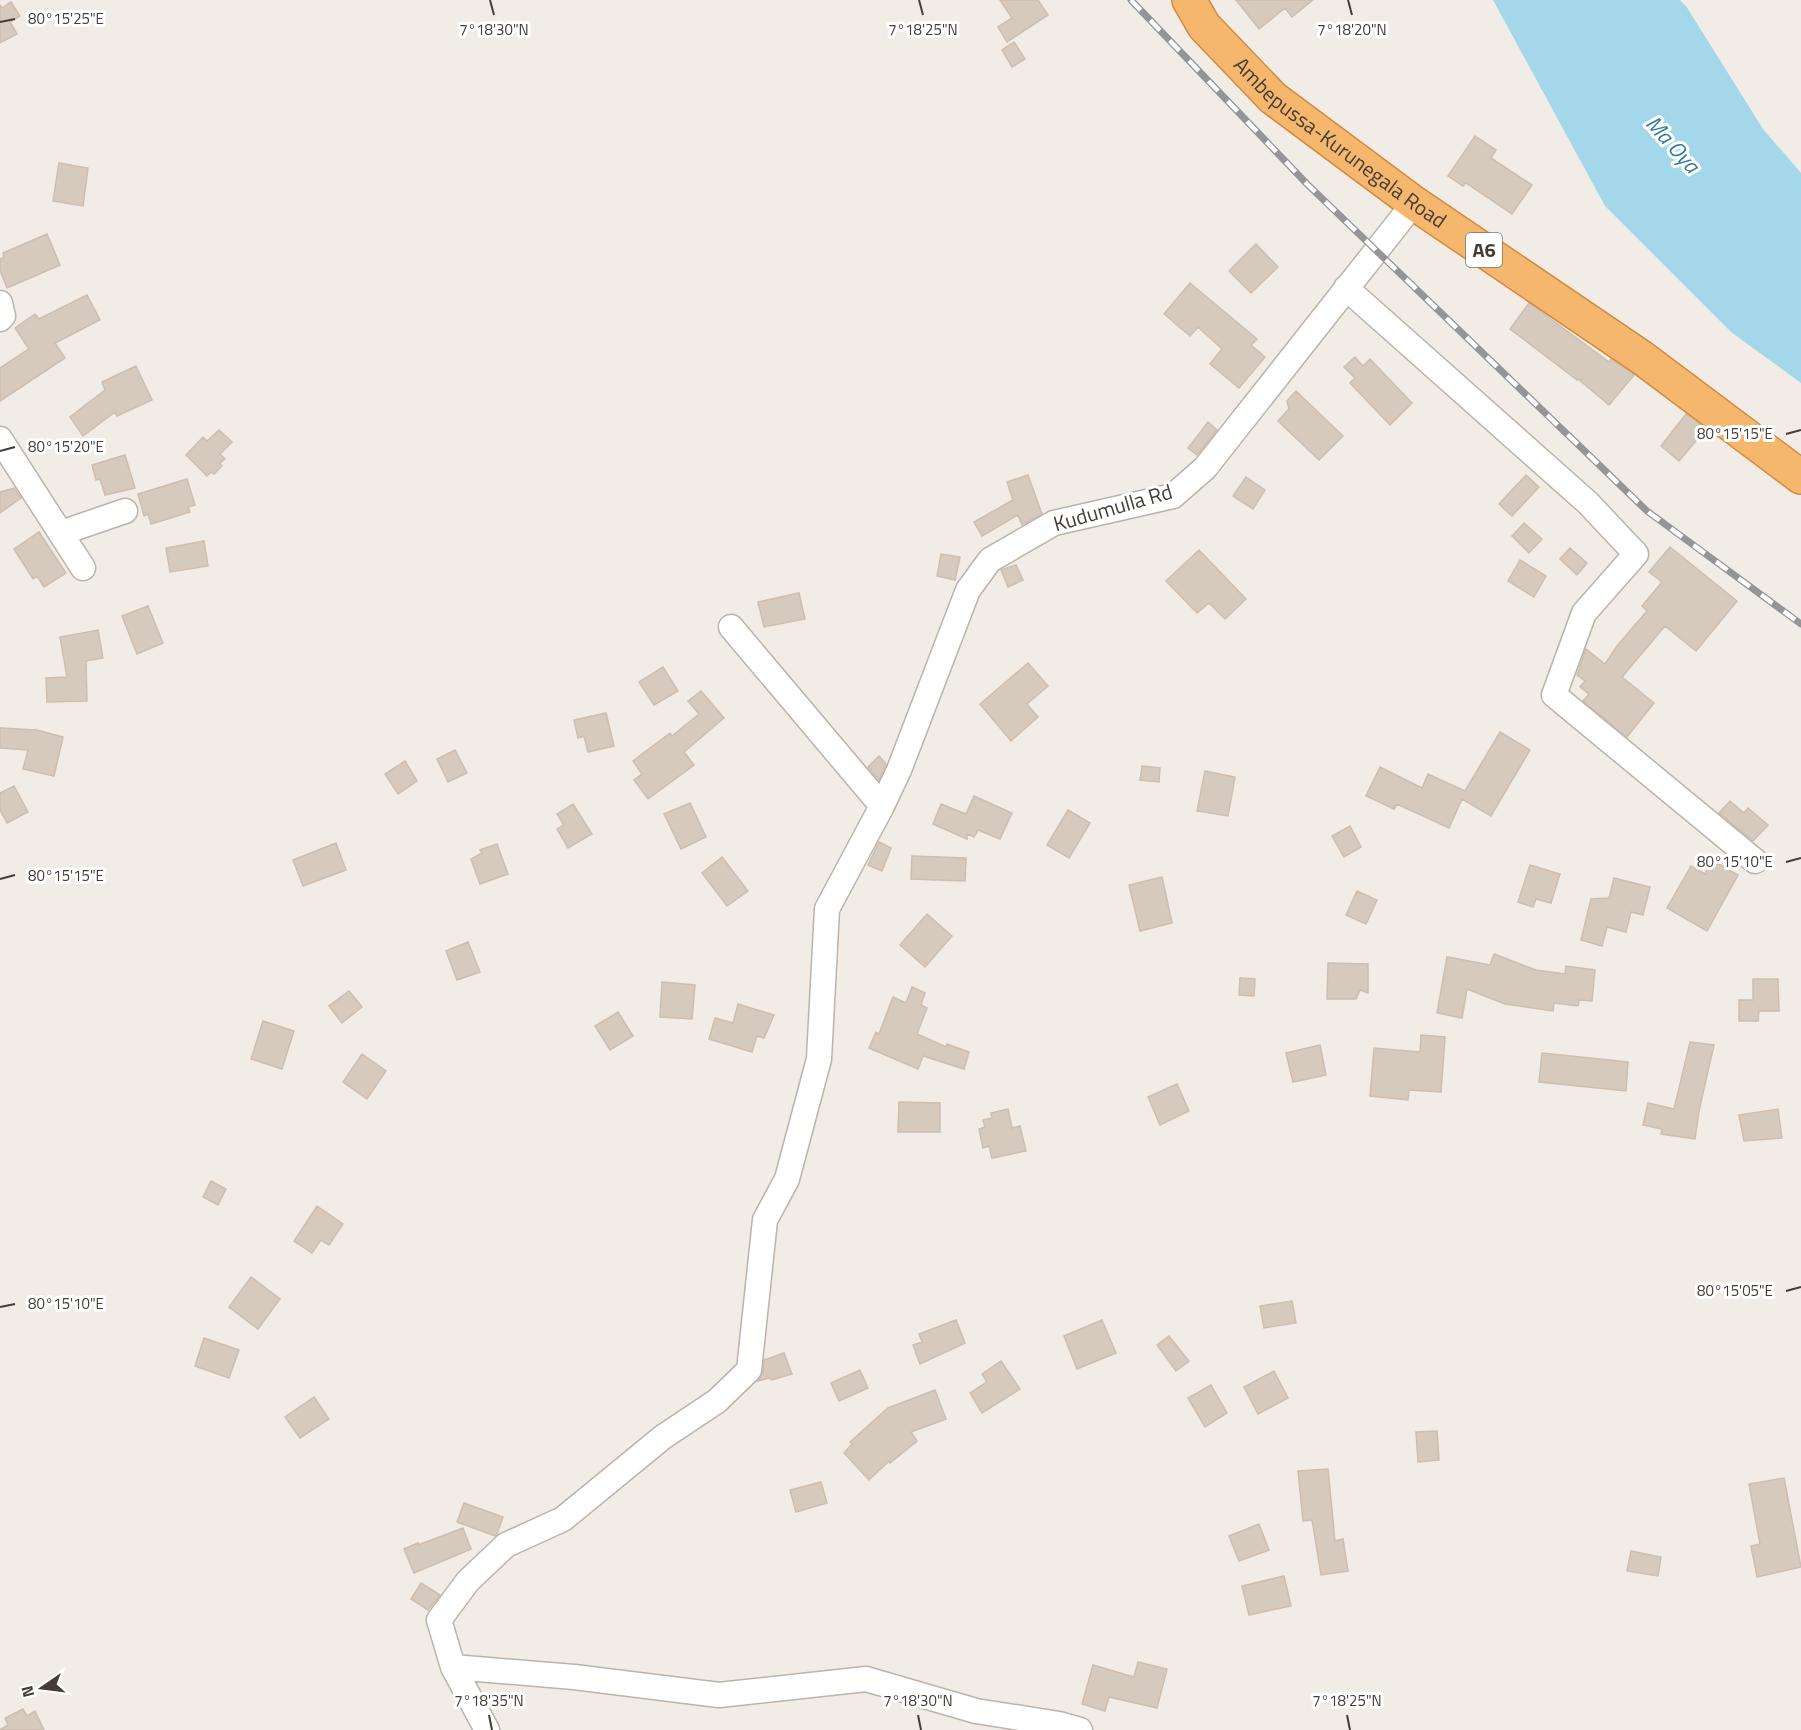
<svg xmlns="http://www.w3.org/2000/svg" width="1801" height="1730" viewBox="0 0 1801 1730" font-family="'Titillium Web',sans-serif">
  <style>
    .water { fill: #a5d7eb }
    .building { fill: #d6cabf; stroke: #cdbeaf; stroke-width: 1.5 }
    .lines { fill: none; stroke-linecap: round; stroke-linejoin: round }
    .minor-casing { stroke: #bcb3a9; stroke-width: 27 }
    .highway-casing { stroke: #d38a3e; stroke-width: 36 }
    .minor { stroke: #fff; stroke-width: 24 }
    .highway { stroke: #f5b76d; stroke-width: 33 }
    .rail-casing { stroke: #959595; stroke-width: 7 }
    .rail { stroke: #fff; stroke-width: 4.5; stroke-dasharray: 14; stroke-linecap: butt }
    .ticks { fill: none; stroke: #443c35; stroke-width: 2 }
    .labels { text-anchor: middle; stroke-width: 6; stroke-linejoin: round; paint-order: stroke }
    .shield { fill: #fff; stroke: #7c7672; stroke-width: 1.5 }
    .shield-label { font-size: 20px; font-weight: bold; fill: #443c35 }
    .street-label { font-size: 21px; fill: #443c35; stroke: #fff }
    .water-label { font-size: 22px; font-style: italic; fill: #317a9a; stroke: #fff }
    .ticks-label { font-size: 15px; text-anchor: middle; fill: #443c35; stroke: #fff; stroke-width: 6; stroke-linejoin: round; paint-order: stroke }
  </style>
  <rect width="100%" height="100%" fill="#f2ece6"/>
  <path class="water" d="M1493 0H1680L1686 6 1763 129 1801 173V383L1731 332 1605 206Z"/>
  <path class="building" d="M1000 0H1038L1048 15 1007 42 998 27 1012 18Z
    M1236 0H1313L1292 17 1285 8 1259 29Z
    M11 2 20 16 10 22 17 34 0 43V5L2 8Z
    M1014 42 1025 59 1012 67 1002 50Z
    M1475 136 1496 150 1491 158 1532 185 1512 214 1466 183 1463 186 1448 176Z
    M59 163 88 168 83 206 53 201Z
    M47 234 60 265 7 288 0 270V259L4 257 3 253Z
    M1256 244 1278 267 1251 293 1229 271Z
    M1190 283 1257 339 1251 345 1265 357 1239 388 1210 364 1222 349 1198 327 1190 336 1164 314Z
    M87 295 100 320 55 343 65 358 0 401V368L29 349 15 328 35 314 39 319Z
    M1529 303 1609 362 1611 359 1634 375 1609 405 1578 379 1577 380 1510 329Z
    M1355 357 1363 366 1370 359 1412 403 1390 425 1350 383 1355 378 1344 367Z
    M136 366 152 400 117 416 115 412 83 436 70 417 105 390 102 382Z
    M1296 391 1343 436 1319 460 1278 421 1289 409 1287 401Z
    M1686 414 1706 429 1679 461 1661 446Z
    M1208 422 1217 430 1197 455 1188 448Z
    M219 430 232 442 220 454 225 459 220 463 222 466 214 474 211 472 207 476 186 455 203 437 207 441Z
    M125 455 135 488 105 495 100 479 96 480 92 465Z
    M1028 475 1042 514 1022 525 1018 515 982 536 974 522 1013 500 1007 482Z
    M1526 475 1539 487 1512 516 1499 504Z
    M1246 477 1265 490 1253 509 1233 496Z
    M187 479 195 505 188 507 190 512 151 524 148 514 144 516 138 494Z
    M14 488 21 498 0 513V492Z
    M1524 523 1542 539 1529 553 1512 536Z
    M39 532 66 573 44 587 37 576 33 579 14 549Z
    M204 541 208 566 170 572 166 548Z
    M1670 547 1737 601 1696 651 1665 626 1622 677 1654 703 1627 737 1583 701 1589 694 1580 687 1585 681 1577 675 1586 649 1605 664 1617 646 1647 611 1642 606 1662 582 1649 572Z
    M1570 548 1587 563 1577 575 1560 559Z
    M1199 550 1246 599 1225 619 1209 603 1197 613 1166 581Z
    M941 554 960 557 955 580 937 576Z
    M1520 560 1546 576 1534 597 1508 581Z
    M1016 565 1023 580 1008 587 1001 570Z
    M799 593 805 619 764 627 758 602Z
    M148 606 163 643 137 654 122 616Z
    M98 630 103 658 86 661 87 701 47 702 46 678 67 677 60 637Z
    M1028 663 1048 686 1027 704 1038 717 1011 741 980 704Z
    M663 667 678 691 654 705 639 682Z
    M701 691 724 718 684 752 694 765 648 799 634 780 642 774 633 761 670 733 672 736 699 714 688 701Z
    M606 713 614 746 588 752 584 736 578 738 574 720Z
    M0 728 37 730 63 737 54 776 23 769 28 750 0 748Z
    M1500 732 1530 750 1491 816 1462 799 1449 828 1397 804 1394 809 1366 796 1380 767 1422 788 1428 774 1465 791Z
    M455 750 467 773 448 782 437 759Z
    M879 756 886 764 879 780 868 767Z
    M405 761 417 781 398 794 385 774Z
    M1142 766 1160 768 1159 782 1140 780Z
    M1205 771 1235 777 1228 816 1197 811Z
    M14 786 28 812 7 823 0 810V793Z
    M974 796 1012 813 1000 839 978 830 974 837 967 834V839L933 824 941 804 966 814Z
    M1730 801 1744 813 1748 808 1768 825 1753 841 1719 813Z
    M690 803 706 837 681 849 664 814Z
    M573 804 592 834 568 848 557 829 564 825 557 814Z
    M1068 810 1090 823 1069 858 1047 845Z
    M1350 826 1361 847 1344 857 1332 836Z
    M879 842 891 848 882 871 868 865Z
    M336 843 346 870 303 886 293 860Z
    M497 844 508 874 480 884 471 859 482 853 480 850Z
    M912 856 966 858 965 881 911 879Z
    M722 857 748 891 727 906 702 873Z
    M1712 860 1738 875 1707 931 1667 908 1691 866 1705 874Z
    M1530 865 1560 874 1551 903 1536 899 1533 907 1518 902Z
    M1162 877 1172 923 1140 931 1129 885Z
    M1614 878 1650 887 1643 915 1631 912 1626 932 1607 927 1602 946 1581 940 1591 899 1609 898Z
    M1357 891 1377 900 1366 924 1346 915Z
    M927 914 952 936 925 967 900 945Z
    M468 942 480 972 457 980 446 951Z
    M1494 954 1536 970 1565 974 1566 966 1595 970 1592 1001 1579 1000 1578 1006 1554 1003 1553 1011 1505 1004 1467 989 1462 1018 1437 1013 1447 957 1490 965Z
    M1328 963 1368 964V993L1360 990 1356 999H1327Z
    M1240 978 1255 979 1254 996 1239 995Z
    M1753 979H1778L1779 1011H1759L1758 1021H1739V1000H1753Z
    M662 982 695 985 692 1019 660 1017Z
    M912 987 925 993 921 1005 927 1008 917 1034 946 1047 947 1044 969 1052 964 1069 923 1056 918 1069 869 1048 876 1032 879 1034 893 997 906 1003Z
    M349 991 362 1007 342 1023 329 1006Z
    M738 1004 774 1015 764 1038 757 1036 752 1052 709 1039 715 1018 733 1023Z
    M618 1012 633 1036 610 1050 595 1026Z
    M263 1021 294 1031 282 1069 251 1059Z
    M1421 1035 1445 1037 1441 1092 1409 1090 1408 1100 1370 1096 1374 1048 1420 1052Z
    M1690 1042 1714 1045 1699 1111 1695 1139 1661 1134 1662 1129 1643 1125 1648 1103 1674 1109Z
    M1320 1045 1326 1075 1293 1082 1286 1053Z
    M1542 1053 1628 1062 1626 1091 1539 1082Z
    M362 1054 386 1071 367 1099 343 1082Z
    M1177 1084 1189 1111 1160 1125 1148 1097Z
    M899 1102 940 1103V1132H898Z
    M1008 1109 1012 1128 1020 1126 1026 1151 992 1158 989 1146 983 1148 979 1129 985 1127 983 1120 992 1118 991 1113Z
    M1778 1109 1782 1138 1744 1141 1739 1115Z
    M211 1181 226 1189 218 1205 203 1197Z
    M317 1206 343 1224 329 1245 321 1240 312 1253 294 1241Z
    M251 1277 280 1299 258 1329 229 1307Z
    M1292 1301 1296 1323 1264 1328 1260 1306Z
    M956 1320 965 1343 920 1364 913 1345 922 1342 919 1334Z
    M1102 1320 1116 1353 1077 1369 1064 1336Z
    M1169 1336 1189 1361 1176 1371 1157 1345Z
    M204 1338 239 1350 229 1378 195 1366Z
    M784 1353 792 1374 772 1380 769 1378 758 1381 763 1372 764 1360Z
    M1001 1361 1020 1389 982 1413 970 1393 987 1382 982 1374Z
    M860 1370 868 1388 839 1401 831 1383Z
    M1274 1371 1288 1398 1258 1414 1244 1387Z
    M1211 1385 1227 1413 1205 1427 1188 1398Z
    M935 1390 946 1419 911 1432 917 1441 890 1463 889 1461 869 1480 844 1453 852 1444 850 1442 888 1408Z
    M314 1397 329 1419 300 1438 285 1417Z
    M1437 1431 1439 1460 1418 1462 1416 1432Z
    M1328 1469 1335 1541 1343 1539 1348 1571 1321 1575 1312 1520 1303 1521 1298 1471Z
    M1784 1478 1801 1567 1757 1577 1751 1546 1760 1544 1749 1484Z
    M821 1482 827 1503 796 1512 790 1490Z
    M464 1503 503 1517 497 1534 495 1536 457 1522Z
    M1259 1524 1269 1550 1239 1561 1229 1536Z
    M463 1528 471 1549 414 1573 404 1549 418 1543V1545Z
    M1631 1551 1661 1557 1658 1576 1627 1571Z
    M1284 1576 1291 1606 1249 1615 1242 1586Z
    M421 1583 440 1595 428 1610 411 1599Z
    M1138 1662 1167 1669 1157 1708 1109 1697 1105 1711 1082 1704 1093 1665 1134 1677Z
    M23 1709 27 1716 35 1711 44 1730H0L8 1725 5 1718Z"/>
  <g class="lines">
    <defs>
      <path id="minor" d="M1346 288 1588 503 1636 554 1584 613 1554 695 1755 861
        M0 303 3 316 0 319
        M0 439 83 568
        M61 533 125 511
        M882 806 899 770 968 590 990 560 1054 523 1173 496 1205 468 1414 203
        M453 1667 574 1677 719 1695 866 1679 976 1711 1059 1724 1080 1730
        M487 1730 453 1667 439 1620 468 1581 506 1545 563 1519 663 1437 717 1401 749 1370 765 1220 787 1179 819 1059 827 909 882 806 731 627"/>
      <g id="highway">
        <path id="s1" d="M1189 0 1204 26 1273 98 1414 203 1641 357 1801 477"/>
      </g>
    </defs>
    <use href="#minor" class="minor-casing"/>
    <use href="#highway" class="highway-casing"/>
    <use href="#minor" class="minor"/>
    <use href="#highway" class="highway"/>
    <defs>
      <path id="rail" d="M1131 0 1307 184 1647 511 1801 624"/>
    </defs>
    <use href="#rail" class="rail-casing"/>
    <use href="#rail" class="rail"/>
  </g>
  <path class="ticks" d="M490 0 494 15M919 0 923 15M1348 0 1352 15M0 22 15 19M1786 434 1801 430M0 451 15 447M1786 862 1801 858M0 879 15 875M1786 1291 1801 1287M0 1307 15 1304M489 1715 492 1730M918 1715 921 1730M1347 1715 1350 1730"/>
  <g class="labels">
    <rect class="shield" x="1466" y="233" width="36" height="34" rx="4.5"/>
    <g class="shield-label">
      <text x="1484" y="257">A6</text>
    </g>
    <g class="street-label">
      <text dy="7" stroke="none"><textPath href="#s1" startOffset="210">Ambepussa-Kurunegala Road</textPath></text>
      <text transform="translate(1113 508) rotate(-16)" y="7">Kudumulla Rd</text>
    </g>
    <g class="water-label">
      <text transform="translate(1673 144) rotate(48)" y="8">Ma Oya</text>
    </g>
  </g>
  <g class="ticks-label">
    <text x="66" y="24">80°15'25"E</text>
    <text x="494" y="35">7°18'30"N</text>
    <text x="923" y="35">7°18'25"N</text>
    <text x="1352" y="35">7°18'20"N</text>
    <text x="1735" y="439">80°15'15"E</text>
    <text x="66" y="452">80°15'20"E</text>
    <text x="1735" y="867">80°15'10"E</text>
    <text x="66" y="881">80°15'15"E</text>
    <text x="1735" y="1296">80°15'05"E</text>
    <text x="66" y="1309">80°15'10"E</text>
    <text x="489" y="1706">7°18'35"N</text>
    <text x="918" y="1706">7°18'30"N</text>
    <text x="1347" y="1706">7°18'25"N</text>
  </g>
  <g transform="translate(42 1688) rotate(256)" stroke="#ffffff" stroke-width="4.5" paint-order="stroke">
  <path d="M0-4.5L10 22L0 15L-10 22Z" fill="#443c35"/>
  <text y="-9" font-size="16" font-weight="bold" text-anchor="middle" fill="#443c35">N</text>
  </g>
</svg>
